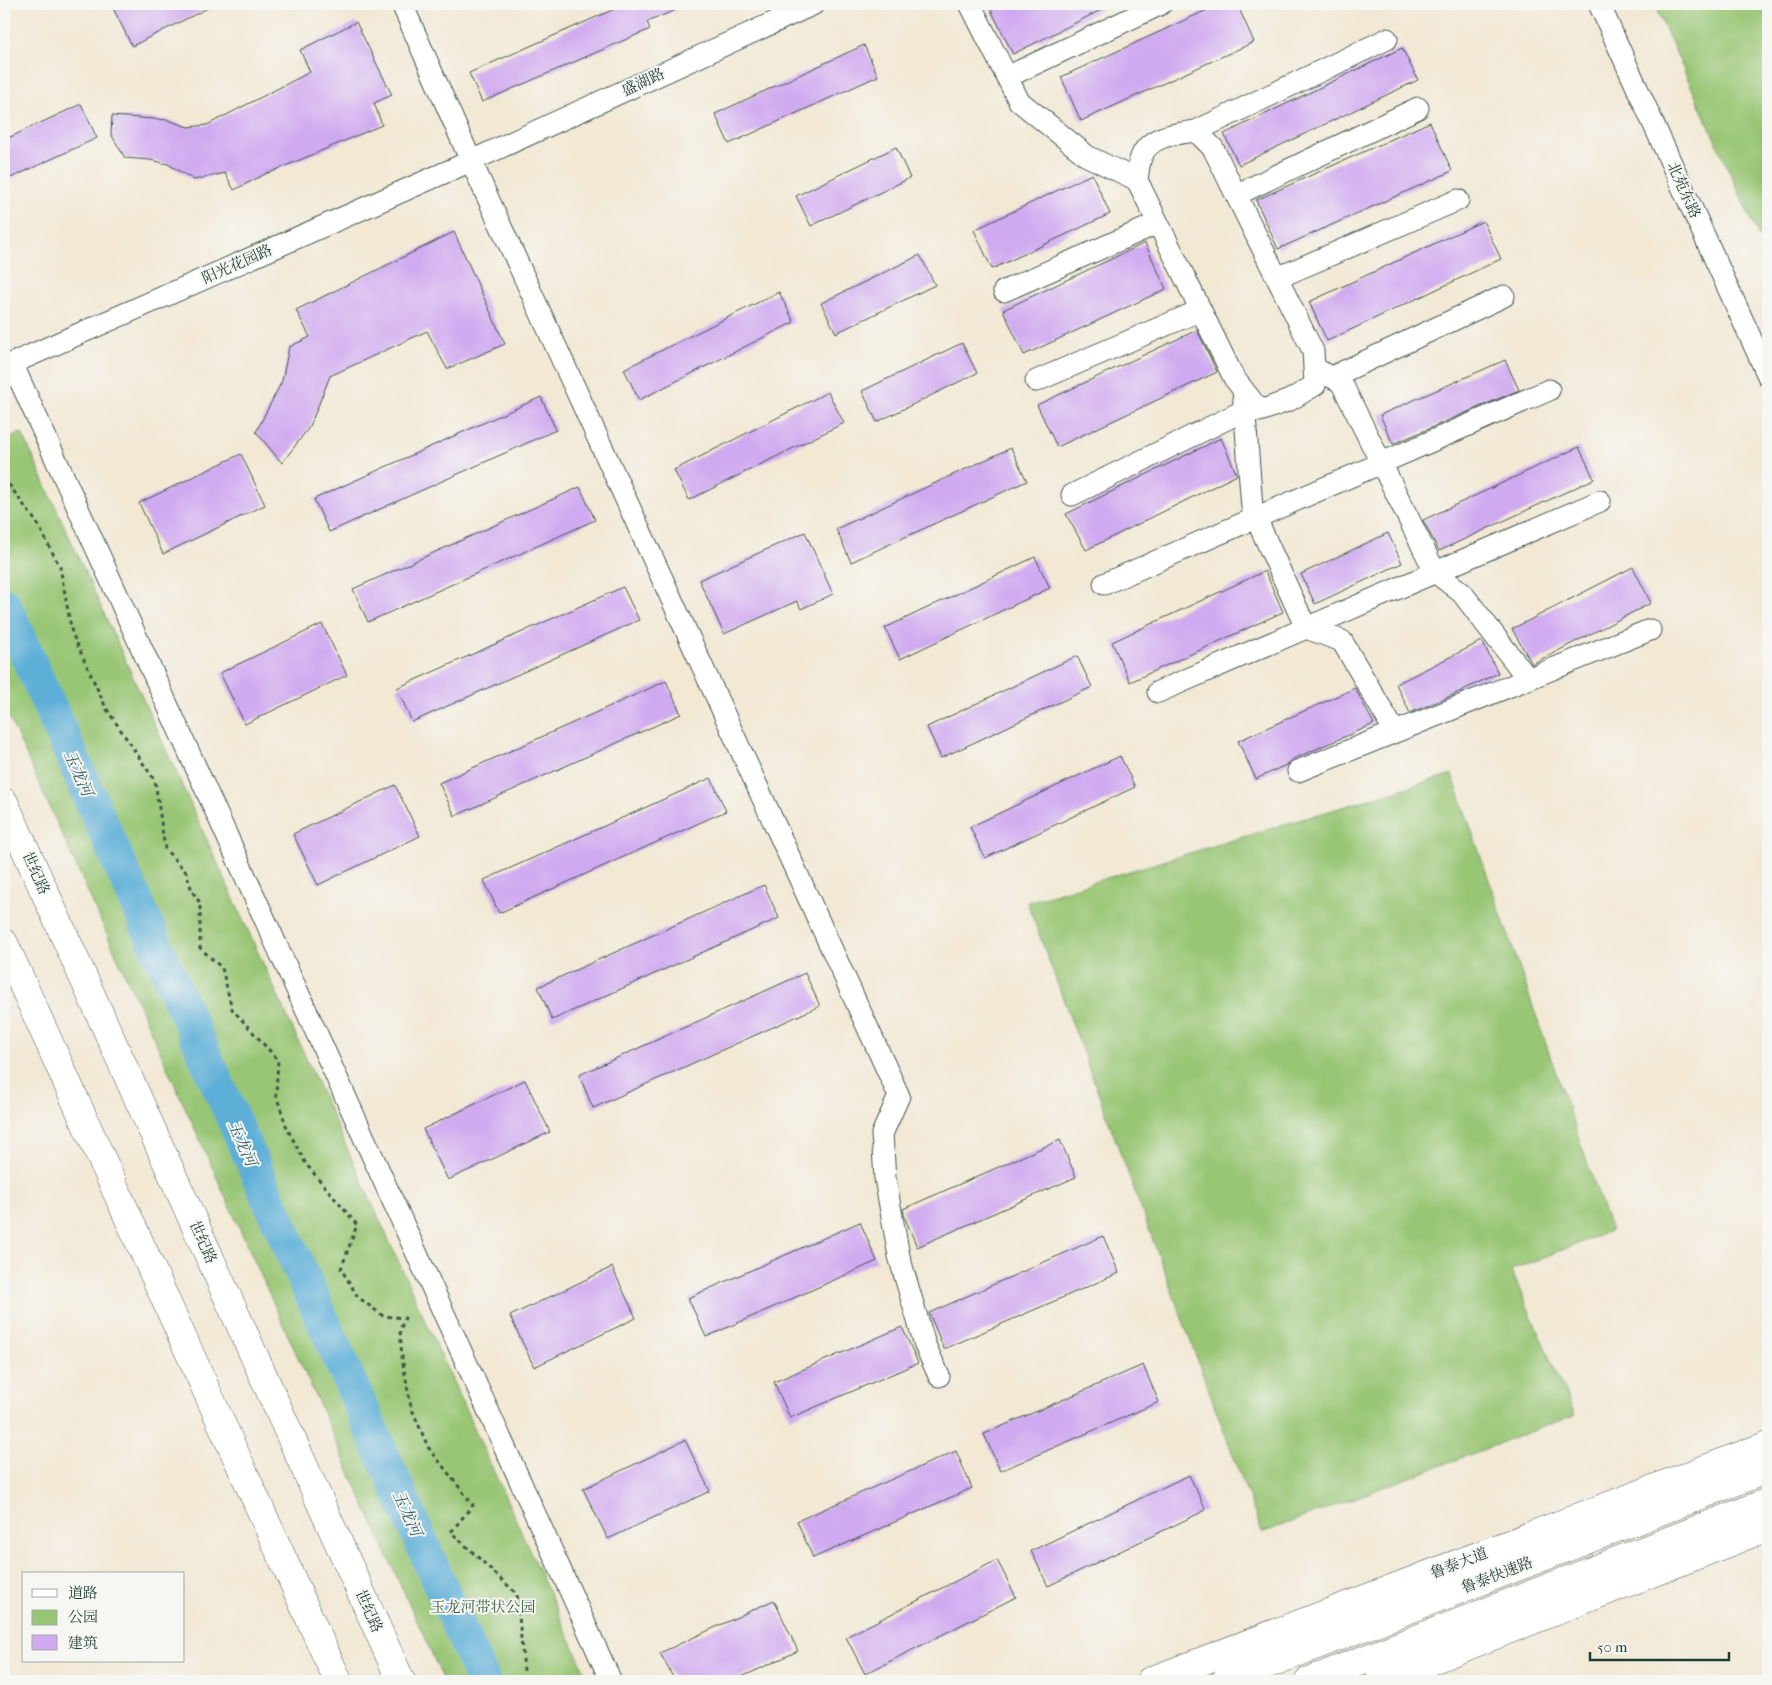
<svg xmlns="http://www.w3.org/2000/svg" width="1772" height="1685" viewBox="0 0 1772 1685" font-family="'IM FELL French Canon','Noto Serif SC',serif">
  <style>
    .green { fill: #99c674; stroke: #5c8254 }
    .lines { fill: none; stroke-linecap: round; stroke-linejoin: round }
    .river { stroke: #5dafd8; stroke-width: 34 }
    .building { fill: #d0aaf0 }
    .minor-casing { stroke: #3f574c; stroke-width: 23 }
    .major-casing { stroke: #3f574c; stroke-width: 29 }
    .highway-casing { stroke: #3f574c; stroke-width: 29 }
    .path { stroke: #3f574c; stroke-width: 3; stroke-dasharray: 4 4; stroke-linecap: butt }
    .minor { stroke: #fff; stroke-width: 21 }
    .major { stroke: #fff; stroke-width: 28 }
    .highway { stroke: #fff; stroke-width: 28 }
    .labels { text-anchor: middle; stroke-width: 4; stroke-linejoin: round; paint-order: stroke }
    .street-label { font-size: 15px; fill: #1f3d34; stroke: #f6f6f2 }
    .park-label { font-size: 15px; fill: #3e5f44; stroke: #f6f6f2 }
    .water-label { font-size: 16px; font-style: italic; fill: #325f65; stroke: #f6f6f2 }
  </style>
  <rect width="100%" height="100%" fill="#f6f6f2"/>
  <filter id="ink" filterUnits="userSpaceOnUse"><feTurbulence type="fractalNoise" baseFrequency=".02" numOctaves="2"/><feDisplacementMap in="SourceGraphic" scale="10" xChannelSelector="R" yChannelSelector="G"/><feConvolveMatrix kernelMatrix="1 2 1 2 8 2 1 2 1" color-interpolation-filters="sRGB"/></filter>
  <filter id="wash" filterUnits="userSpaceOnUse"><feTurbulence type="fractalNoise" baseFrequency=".0096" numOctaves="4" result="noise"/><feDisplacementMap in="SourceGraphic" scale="20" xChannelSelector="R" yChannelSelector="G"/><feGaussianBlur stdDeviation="1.12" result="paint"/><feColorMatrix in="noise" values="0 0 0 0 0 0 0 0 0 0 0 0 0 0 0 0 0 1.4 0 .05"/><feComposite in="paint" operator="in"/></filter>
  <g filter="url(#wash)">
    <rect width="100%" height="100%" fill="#f2e8d4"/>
    <path class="green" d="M1654 4H1768V257Z
      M22 433 589 1681H444L4 706V439Z
      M1452 774 1611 1231 1511 1270 1575 1415 1262 1533 1027 902Z"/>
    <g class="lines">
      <path class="river" d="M4 604 483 1681"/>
    </g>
    <g id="blocks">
      <path class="building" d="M111 4H216L132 46Z
        M626 4H690L647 22 650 29 482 102 469 73Z
        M988 4H1113L1013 54Z
        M1220 4H1237L1254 42 1081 121 1061 77Z
        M356 22 392 95 374 103 382 125 269 173V172L234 190 225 173 194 180 168 164 150 160 125 158 111 134 112 116 168 120 188 127 207 125 310 72 300 50Z
        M864 45 878 76 729 144 715 114Z
        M1402 48 1418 80 1239 165 1224 134Z
        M81 104 97 138 4 181V140Z
        M1430 122 1452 171 1278 249 1256 200Z
        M896 147 910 178 811 226 796 196Z
        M1092 174 1110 214 992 269 974 230Z
        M1483 221 1501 259 1327 341 1309 302Z
        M454 232 505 344 447 369 427 331 330 376 310 426 282 463 256 432 282 381 289 347 310 337 296 310Z
        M1145 243 1166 289 1024 355 1003 310Z
        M920 255 935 285 836 333 821 303Z
        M779 292 794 322 639 400 624 369Z
        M1197 330 1217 372 1057 447 1037 405Z
        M962 343 977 373 877 422 862 391Z
        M1505 360 1519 390 1393 444 1380 415Z
        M828 392 844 423 689 500 674 470Z
        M541 397 556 430 329 532 314 499Z
        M1221 438 1237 475 1086 550 1066 514Z
        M1579 447 1594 479 1439 551 1423 520Z
        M1011 448 1027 481 851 562 836 529Z
        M241 454 265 505 163 554 139 503Z
        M580 487 595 520 368 622 353 589Z
        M805 532 833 594 801 609 797 601 724 634 699 580Z
        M1388 533 1402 563 1315 604 1301 574Z
        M1035 557 1050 588 900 659 885 628Z
        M1633 567 1651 603 1532 664 1512 629Z
        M1265 571 1283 612 1130 682 1112 642Z
        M623 587 639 620 412 722 397 688Z
        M322 624 347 675 245 724 220 673Z
        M1482 641 1498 673 1453 695 1410 713 1396 684Z
        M1077 656 1092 687 941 758 927 727Z
        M666 681 681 714 455 816 439 783Z
        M1355 688 1374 724 1293 759 1288 764 1256 779 1238 741Z
        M1120 756 1135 787 985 858 970 827Z
        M711 778 726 811 499 913 484 880Z
        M395 785 420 836 318 885 293 834Z
        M764 885 779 918 552 1020 538 987Z
        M805 973 820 1006 593 1108 579 1075Z
        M525 1080 550 1132 448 1180 423 1129Z
        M1060 1140 1076 1177 917 1247 905 1218 903 1209Z
        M860 1222 877 1261 706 1337 688 1298Z
        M1103 1236 1119 1273 944 1349 929 1313Z
        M612 1267 636 1318 534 1367 510 1316Z
        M902 1327 918 1363 790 1418 774 1382Z
        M1143 1365 1159 1402 1000 1471 984 1434Z
        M685 1440 710 1491 608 1539 583 1489Z
        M956 1451 972 1488 813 1558 797 1521Z
        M1189 1475 1206 1510 1048 1586 1031 1551Z
        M997 1560 1016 1597 865 1674 846 1637Z
        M774 1600 798 1651 733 1681H675L660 1653Z"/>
    </g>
  </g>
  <g filter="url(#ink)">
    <use href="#blocks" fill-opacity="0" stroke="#3f574c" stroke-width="1"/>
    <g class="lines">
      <defs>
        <path id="minor" d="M402 4 471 161 899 1096 882 1134 885 1178 899 1256 925 1345 939 1376
          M970 4 1019 101 1087 156 1137 180 1234 378 1260 411 1290 400 1315 385 1313 351 1213 148 1196 131C1175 134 1150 135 1141 157 1139 164 1138 173 1137 180
          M1599 4 1768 376
          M1007 77 1161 4
          M1196 131 1387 39
          M1236 195 1418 108
          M1277 278 1458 200
          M1004 291 1158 223
          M12 363 611 1681
          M4 367 471 161 814 4
          M1314 368 1341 382 1435 572 1462 593 1528 679
          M1332 377 1504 296
          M1036 381 1201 310
          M1243 390 1252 507 1256 518 1306 628 1342 641 1395 732
          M1072 495 1245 410
          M1104 584 1549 390
          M1158 692 1600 501
          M1298 771 1650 630"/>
        <path id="major" d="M4 802 401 1681
          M4 943 338 1681
          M1150 1681 1768 1445
          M1379 1681 1768 1527"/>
        <path id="highway" d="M1225 1681 1768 1469
          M1309 1681 1768 1502"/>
      </defs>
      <use href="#minor" class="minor-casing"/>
      <use href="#major" class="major-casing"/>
      <use href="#highway" class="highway-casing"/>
      <path class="path" d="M4 478 37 523 60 567 72 633 106 708 155 781 165 849 186 872 192 891 200 903V948L222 968 232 1009 278 1060 276 1095 287 1128 306 1164 357 1225 341 1269 358 1297 383 1316 405 1318 400 1330 402 1358 411 1407 428 1447 473 1505 451 1532 517 1594 525 1681"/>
      <use href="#minor" class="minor"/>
      <use href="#major" class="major"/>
      <use href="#highway" class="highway"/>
    </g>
  </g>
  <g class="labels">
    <g class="street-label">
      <text transform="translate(643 82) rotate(-25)" y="5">盛湖路</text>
      <text transform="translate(1684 190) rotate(66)" y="5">北苑东路</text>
      <text transform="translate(237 264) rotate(-24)" y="5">阳光花园路</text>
      <text transform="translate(36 873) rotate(66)" y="5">世纪路</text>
      <text transform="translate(203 1242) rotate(66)" y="5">世纪路</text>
      <text transform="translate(1459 1563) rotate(-21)" y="5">鲁泰大道</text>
      <text transform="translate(1497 1575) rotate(-21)" y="5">鲁泰快速路</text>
      <text transform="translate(369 1611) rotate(66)" y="5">世纪路</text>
    </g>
    <g class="park-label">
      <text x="483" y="1612">玉龙河带状公园</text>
    </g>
    <g class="water-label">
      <text transform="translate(79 773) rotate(66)" y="6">玉龙河</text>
      <text transform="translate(243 1143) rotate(66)" y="6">玉龙河</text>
      <text transform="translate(408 1513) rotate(66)" y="6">玉龙河</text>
    </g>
  </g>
  <rect width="1772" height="1685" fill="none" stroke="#f6f6f2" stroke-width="20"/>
  <rect x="22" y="1572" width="162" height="90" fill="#f6f6f2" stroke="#a0aca6"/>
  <rect x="32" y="1589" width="25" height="8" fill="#ffffff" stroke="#a0aca6"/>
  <text x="68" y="1598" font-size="15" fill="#1f3d34">道路</text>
  <rect x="32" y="1610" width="25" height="15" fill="#99c674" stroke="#a0aca6"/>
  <text x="68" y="1622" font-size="15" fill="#1f3d34">公园</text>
  <rect x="32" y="1635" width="25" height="15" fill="#d0aaf0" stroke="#a0aca6"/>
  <text x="68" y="1648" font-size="15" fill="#1f3d34">建筑</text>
  <path d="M1590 1652v8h139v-8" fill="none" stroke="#1f3d34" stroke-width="2.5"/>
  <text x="1597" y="1652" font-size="15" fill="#1f3d34" stroke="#f6f6f2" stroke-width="4" paint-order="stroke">50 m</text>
</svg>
